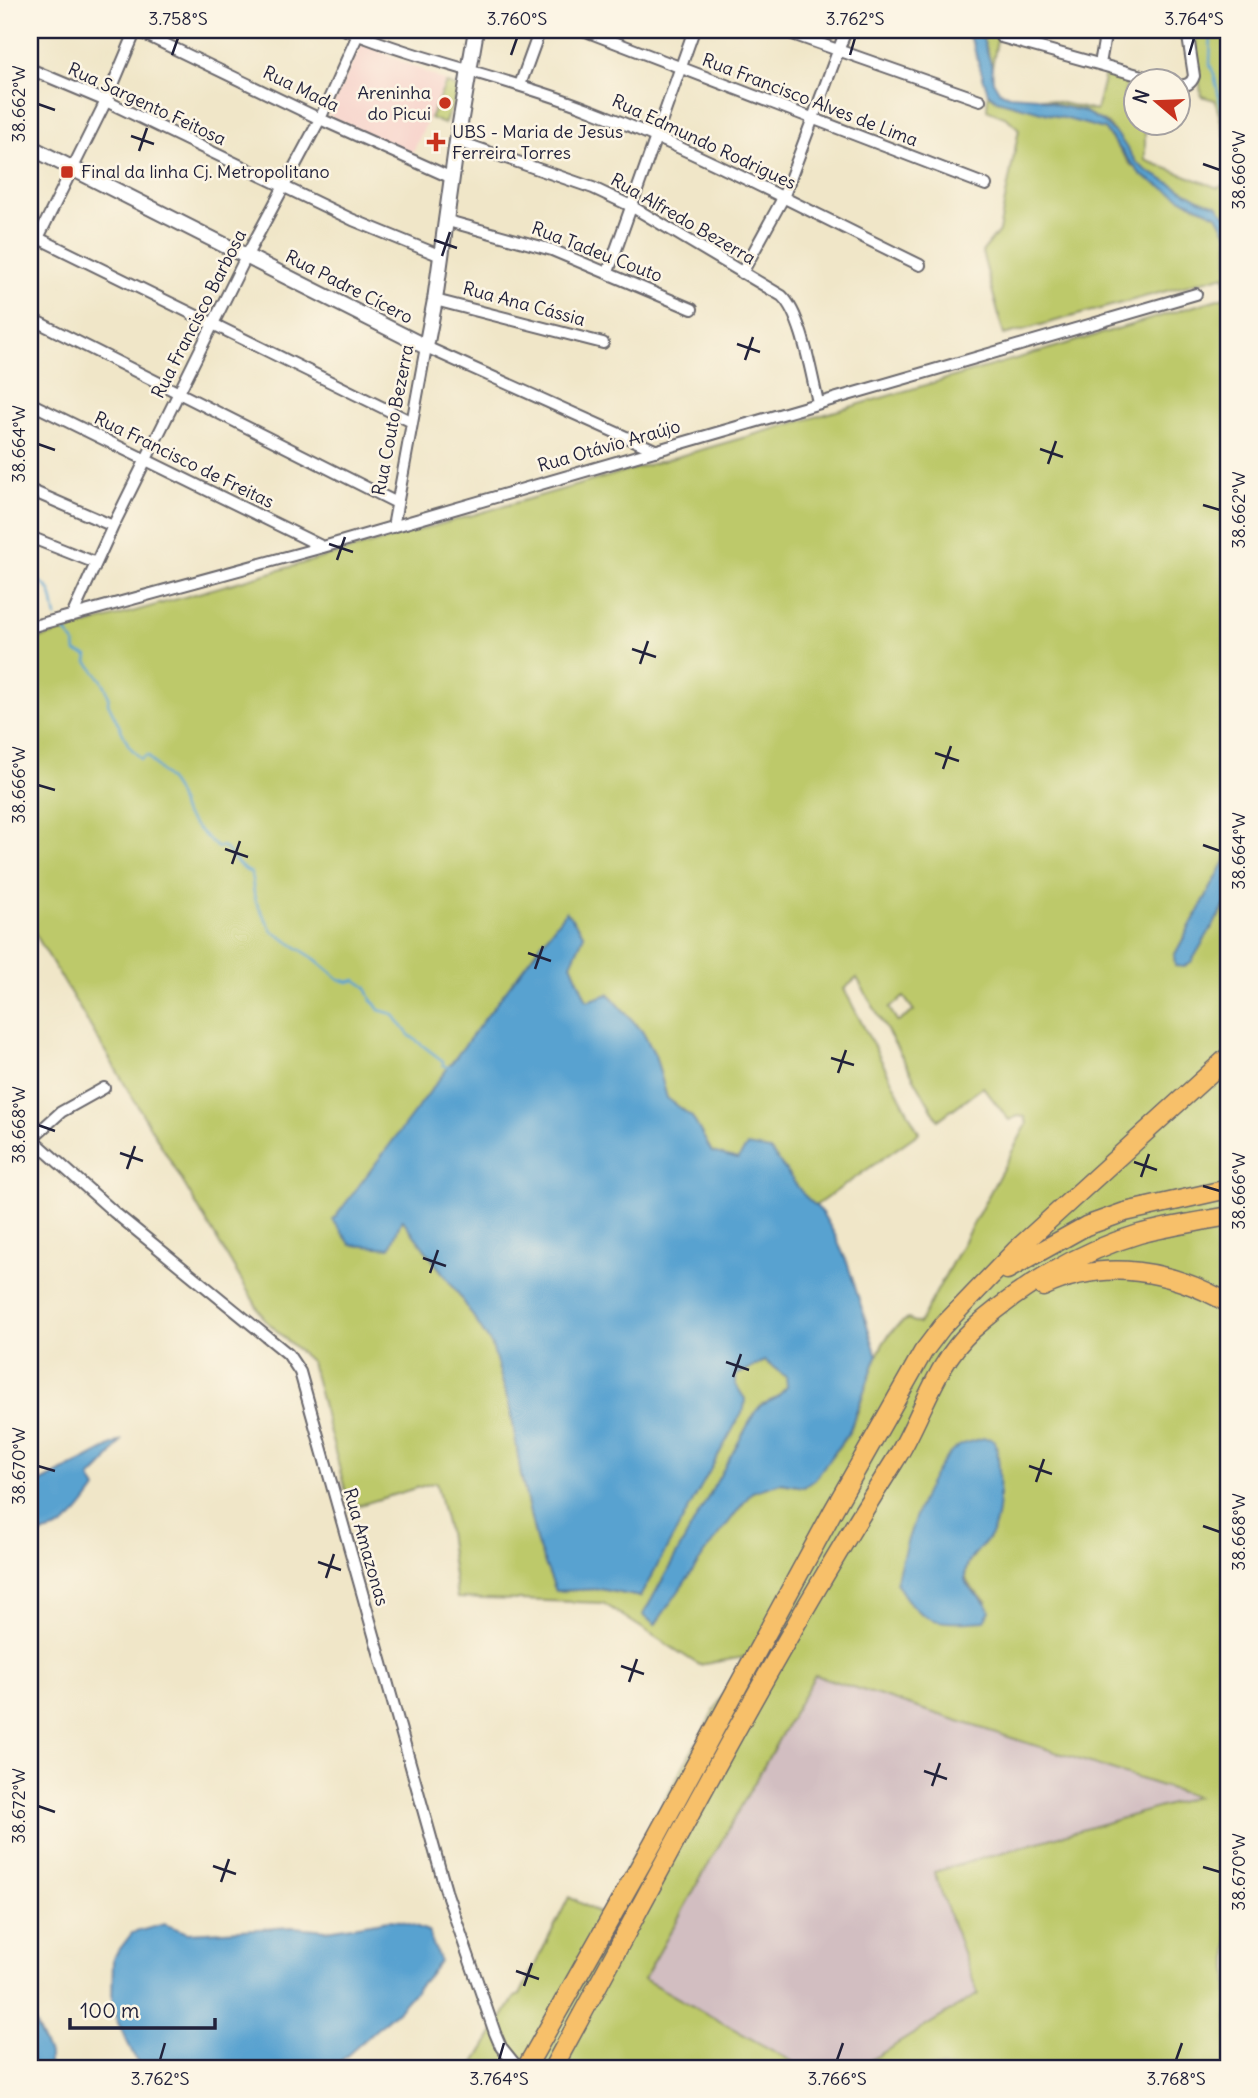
<svg xmlns="http://www.w3.org/2000/svg" width="1258" height="2098" viewBox="0 0 1258 2098" font-family="Delius,sans-serif">
  <style>
    .built { fill: #f7d0c9 }
    .industrial { fill: #d2bec1 }
    .green { fill: #bdc96b; stroke: #707653; stroke-width: 2; fill-rule: evenodd }
    .water { fill: #59a2d0; stroke: #3e6286; stroke-width: 2 }
    .lines { fill: none; stroke-linecap: round; stroke-linejoin: round }
    .stream { stroke: #59a2d0; stroke-width: 2.5 }
    .minor-casing { stroke: #6a676c; stroke-width: 14 }
    .tertiary-casing { stroke: #6a676c; stroke-width: 18 }
    .trunk-casing { stroke: #6a676c; stroke-width: 21 }
    .minor { stroke: #fff; stroke-width: 10 }
    .tertiary { stroke: #fff; stroke-width: 14 }
    .trunk { stroke: #f7c06b; stroke-width: 18 }
    .ticks { fill: none; stroke: #22223b; stroke-width: 2.5 }
    .poi-dot { fill: #c8321e; stroke: #fcf5e5; stroke-width: 2.5 }
    .labels { text-anchor: middle; stroke-width: 5; stroke-linejoin: round; paint-order: stroke }
    .street-label { font-size: 18px; fill: #22223b; stroke: #fcf5e5 }
    .poi-label { font-size: 18px; fill: #22223b; stroke: #fcf5e5; text-anchor: start }
    .neatline { fill: none; stroke: #22223b; stroke-width: 2.5 }
    .ticks-label { font-size: 18px; text-anchor: middle; fill: #22223b }
  </style>
  <rect width="100%" height="100%" fill="#fcf5e5"/>
  <filter id="ink" filterUnits="userSpaceOnUse"><feTurbulence type="fractalNoise" baseFrequency=".0143" numOctaves="2"/><feDisplacementMap in="SourceGraphic" scale="14" xChannelSelector="R" yChannelSelector="G"/><feConvolveMatrix kernelMatrix="1 2 1 2 8 2 1 2 1" color-interpolation-filters="sRGB"/></filter>
  <filter id="wash" filterUnits="userSpaceOnUse"><feTurbulence type="fractalNoise" baseFrequency=".00686" numOctaves="4" result="noise"/><feDisplacementMap in="SourceGraphic" scale="28" xChannelSelector="R" yChannelSelector="G"/><feGaussianBlur stdDeviation="1.57" result="paint"/><feColorMatrix in="noise" values="0 0 0 0 0 0 0 0 0 0 0 0 0 0 0 0 0 1.4 0 .05"/><feComposite in="paint" operator="in"/></filter>
  <g filter="url(#wash)">
    <rect width="100%" height="100%" fill="#f0e6c8"/>
    <path class="built" d="M362 43 445 81 412 155 328 115Z"/>
    <path class="industrial" d="M815 1675 1197 1797 935 1872 978 1994 858 2068H804L644 1979Z"/>
    <path class="green" d="M978 30H999L992 67 986 46Z
      M1195 30H1228V147L1215 100 1201 96Z
      M1106 70 1128 78 1124 95 1136 122 1145 124V160L1218 188 1228 182V219L1217 205 1201 200 1147 171 1137 163 1108 124 1083 111 1060 106 1037 97 1096 111Z
      M446 83 460 89 444 124 430 118Z
      M988 93 997 100 1104 129 1131 165 1186 201 1217 215 1228 235V272L1226 275 1228 285 1225 282V275L1004 335 982 252 999 231 1019 129 1007 118 987 110Z
      M1228 296V856L1174 956 1220 916 1228 900V2068H858L978 1994 934 1872 1196 1797 815 1675 644 1979 804 2068H472L515 1997 520 1995 569 1897 601 1914 744 1657 699 1665 603 1603 457 1598 448 1532 436 1482 350 1508 311 1362 265 1320 30 925V641C429 527 830 415 1228 296ZM571 964 587 1002 609 994 642 1031 655 1055 667 1098 692 1117 712 1152C746 1162 789 1181 815 1206L919 1133 844 989 857 978 938 1120 983 1087 1009 1120 1018 1116 1025 1117 1027 1124 919 1324 908 1319C872 1335 867 1400 849 1432 838 1451 819 1469 804 1487L780 1483 752 1492 708 1549 643 1615 761 1405 775 1399 787 1387V1377L765 1361 736 1375 735 1385 745 1399 640 1597 600 1589 556 1591 537 1544 521 1475 511 1411 492 1345 460 1296 402 1219ZM904 997 914 1011 898 1022 889 1008ZM997 1448C998 1474 1002 1503 993 1529 991 1535 985 1541 981 1546 958 1573 961 1581 987 1602L896 1582Z"/>
    <path class="water" d="M964 30H978L981 33 992 67 993 81 999 91 1009 95 1037 97 1060 106 1083 111 1103 122 1119 137 1137 163 1147 171 1201 200 1217 205 1228 219V235L1217 215 1186 201 1141 175 1104 129 997 100 988 93 972 42Z
      M1228 856V900L1192 961 1184 967 1175 966 1174 956Z
      M566 911 584 935 571 964 587 1001 609 994 642 1031 655 1055 667 1098 692 1117 712 1152 738 1159 747 1146 770 1150 804 1195 821 1211 835 1235 848 1265 877 1356 849 1432 814 1480 804 1487 780 1483 752 1492 708 1549 655 1625 643 1615 755 1412 761 1405 775 1399 787 1387 786 1377 765 1361 736 1375V1385L745 1399 744 1409 640 1597 600 1589 556 1591 537 1544 521 1475 511 1411 492 1346 460 1296 402 1219 390 1248 351 1245 333 1220Z
      M984 1438 993 1439C1002 1456 1001 1513 993 1531 985 1548 965 1556 965 1577 965 1592 986 1597 990 1611L984 1621C938 1624 920 1626 896 1582 905 1546 927 1466 959 1446 966 1442 976 1440 984 1438Z
      M122 1440 105 1463 90 1478 96 1489C86 1503 73 1522 57 1529 48 1533 39 1533 30 1538V1488Z
      M389 1920 402 1921 428 1931 440 1962 399 2009 333 2068H140L117 2021 112 2005 113 1958 132 1933 164 1924 188 1933 293 1927 327 1930Z
      M30 2013 49 2054V2068H30Z"/>
    <g class="lines">
      <path class="stream" d="M1211 30 1210 65 1214 74 1228 139
        M30 576C56 590 50 591 56 617
        M59 623 75 644 76 652 88 656 87 662C96 673 111 687 108 703L129 746 141 759 148 755C155 766 166 775 173 786 179 794 180 803 183 812 185 817 212 843 218 848L222 846C233 855 238 868 251 873L255 900 272 931 315 959 339 979 348 982 356 980 366 987 369 995 379 1010 393 1014 409 1035 443 1061V1065L450 1068"/>
    </g>
  </g>
  <g filter="url(#ink)">
    <g class="lines">
      <defs>
        <path id="minor" d="M136 30 320 119 452 178
          M346 30C425 62 509 78 588 109 702 153 810 212 920 265
          M583 30 986 185
          M781 30 980 100
          M1001 37 1156 80
          M1100 64 1106 30
          M30 69 106 101 353 220 441 256
          M520 85 540 30
          M1178 86C1186 85 1191 85 1194 76L1187 30
          M457 141 593 188 631 206 782 296C802 315 811 374 818 402
          M448 221 552 250 692 309
          M30 234 412 422
          M30 254 106 101 136 30
          M608 272 694 30
          M742 273 783 198 846 30
          M435 300 603 343
          M30 318 397 503
          M30 403 323 547
          M30 490 113 526
          M393 527 426 347 657 451
          M30 537 96 563
          M72 616 113 526 246 257 320 119 360 30
          M30 627 323 547 1196 294
          M30 1137 114 1212 288 1354 300 1372 446 1891 495 2033 501 2047 518 2068
          M31 1139 61 1112 104 1088"/>
        <path id="tertiary" d="M30 147 426 347 435 300 457 141 476 30"/>
        <path id="trunk" d="M1007 1270 1086 1226 1125 1212 1228 1189
          M1043 1287C1105 1258 1171 1270 1228 1303
          M526 2068 653 1843 833 1511 923 1352 942 1327 1016 1250 1228 1057
          M553 2068C664 1865 770 1657 894 1462 922 1419 933 1366 972 1330 1020 1287 1078 1252 1139 1234 1168 1226 1199 1222 1228 1216"/>
      </defs>
      <use href="#minor" class="minor-casing"/>
      <use href="#tertiary" class="tertiary-casing"/>
      <use href="#trunk" class="trunk-casing"/>
      <use href="#minor" class="minor"/>
      <use href="#tertiary" class="tertiary"/>
      <use href="#trunk" class="trunk"/>
    </g>
  </g>
  <path class="ticks" d="M172 55 178 38M511 55 517 38M850 55 855 38M1189 55 1194 38M38 104 55 110M131 136 154 144M139 151 147 128M1203 164 1220 170M434 240 457 248M442 256 450 232M737 344 760 352M745 360 753 337M38 444 55 450M1040 449 1063 457M1048 464 1056 441M1203 505 1220 510M329 544 353 552M337 560 345 537M632 649 656 657M640 664 648 641M935 753 959 761M943 769 951 746M38 785 55 790M1203 845 1220 851M225 849 248 857M232 864 240 841M528 953 551 961M535 969 543 946M831 1058 854 1065M838 1073 846 1050M38 1125 55 1131M120 1153 143 1161M1134 1162 1157 1170M127 1169 135 1146M1141 1177 1149 1154M1203 1186 1220 1191M423 1258 446 1266M430 1273 438 1250M726 1362 749 1370M733 1377 741 1354M38 1466 55 1471M1029 1466 1052 1474M1036 1482 1044 1459M1203 1526 1220 1532M318 1562 341 1570M326 1578 334 1554M621 1666 644 1674M629 1682 637 1659M924 1771 947 1779M932 1786 940 1763M38 1806 55 1812M213 1866 236 1874M1203 1867 1220 1872M221 1882 229 1859M516 1971 539 1979M524 1986 532 1963M160 2060 165 2043M499 2060 504 2043M837 2060 843 2043M1176 2060 1182 2043"/>
  <g class="poi-dot">
    <circle cx="445" cy="103" r="7"/>
    <path d="M432.5 131.5h7v7h7v7h-7v7h-7v-7h-7v-7h7z"/>
    <rect x="60" y="165" width="14" height="14" rx="3.5"/>
  </g>
  <g class="labels">
    <g class="street-label">
      <text transform="translate(301 89) rotate(26)" y="6">Rua Mada</text>
      <text transform="translate(810 100) rotate(21)" y="6">Rua Francisco Alves de Lima</text>
      <text transform="translate(147 104) rotate(25)" y="6">Rua Sargento Feitosa</text>
      <text transform="translate(704 142) rotate(25)" y="6">Rua Edmundo Rodrigues</text>
      <text transform="translate(683 219) rotate(30)" y="6">Rua Alfredo Bezerra</text>
      <text transform="translate(597 252) rotate(21)" y="6">Rua Tadeu Couto</text>
      <text transform="translate(349 287) rotate(27)" y="6">Rua Padre Cícero</text>
      <text transform="translate(524 304) rotate(15)" y="6">Rua Ana Cássia</text>
      <text transform="translate(199 314) rotate(-63)" y="6">Rua Francisco Barbosa</text>
      <text transform="translate(393 420) rotate(-79)" y="6">Rua Couto Bezerra</text>
      <text transform="translate(609 446) rotate(-16)" y="6">Rua Otávio Araújo</text>
      <text transform="translate(184 460) rotate(26)" y="6">Rua Francisco de Freitas</text>
      <text transform="translate(366 1547) rotate(74)" y="6">Rua Amazonas</text>
    </g>
    <g class="poi-label">
      <text x="431" y="99" text-anchor="end">Areninha<tspan x="431" dy="21">do Picui</tspan></text>
      <text x="452" y="138">UBS - Maria de Jesus<tspan x="452" dy="21">Ferreira Torres</tspan></text>
      <text x="81" y="178">Final da linha Cj. Metropolitano</text>
    </g>
  </g>
  <rect width="1258" height="2098" fill="none" stroke="#fcf5e5" stroke-width="77"/>
  <g transform="translate(1157 102) rotate(289)"><circle r="33" fill="#fcf5e5" stroke="#a5a1a1" stroke-width="2"/>
  <path d="M0-5L12 26L0 18L-12 26Z" fill="#c8321e"/>
  <text y="-10" font-size="19" font-weight="bold" text-anchor="middle" fill="#22223b">N</text>
  </g>
  <path d="M70 2018v10h145v-10" fill="none" stroke="#22223b" stroke-width="3.5"/>
  <text x="80" y="2018" font-size="21" fill="#22223b" stroke="#fcf5e5" stroke-width="5" paint-order="stroke">100 m</text>
  <rect x="38" y="38" width="1182" height="2022" class="neatline"/>
  <g class="ticks-label">
    <text x="178" y="25">3.758°S</text>
    <text x="517" y="25">3.760°S</text>
    <text x="855" y="25">3.762°S</text>
    <text x="1194" y="25">3.764°S</text>
    <text transform="translate(19 104) rotate(-90)" y="6">38.662°W</text>
    <text transform="translate(1239 170) rotate(-90)" y="6">38.660°W</text>
    <text transform="translate(19 444) rotate(-90)" y="6">38.664°W</text>
    <text transform="translate(1239 510) rotate(-90)" y="6">38.662°W</text>
    <text transform="translate(19 785) rotate(-90)" y="6">38.666°W</text>
    <text transform="translate(1239 851) rotate(-90)" y="6">38.664°W</text>
    <text transform="translate(19 1125) rotate(-90)" y="6">38.668°W</text>
    <text transform="translate(1239 1191) rotate(-90)" y="6">38.666°W</text>
    <text transform="translate(19 1466) rotate(-90)" y="6">38.670°W</text>
    <text transform="translate(1239 1532) rotate(-90)" y="6">38.668°W</text>
    <text transform="translate(19 1806) rotate(-90)" y="6">38.672°W</text>
    <text transform="translate(1239 1872) rotate(-90)" y="6">38.670°W</text>
    <text x="160" y="2085">3.762°S</text>
    <text x="499" y="2085">3.764°S</text>
    <text x="837" y="2085">3.766°S</text>
    <text x="1176" y="2085">3.768°S</text>
  </g>
</svg>
